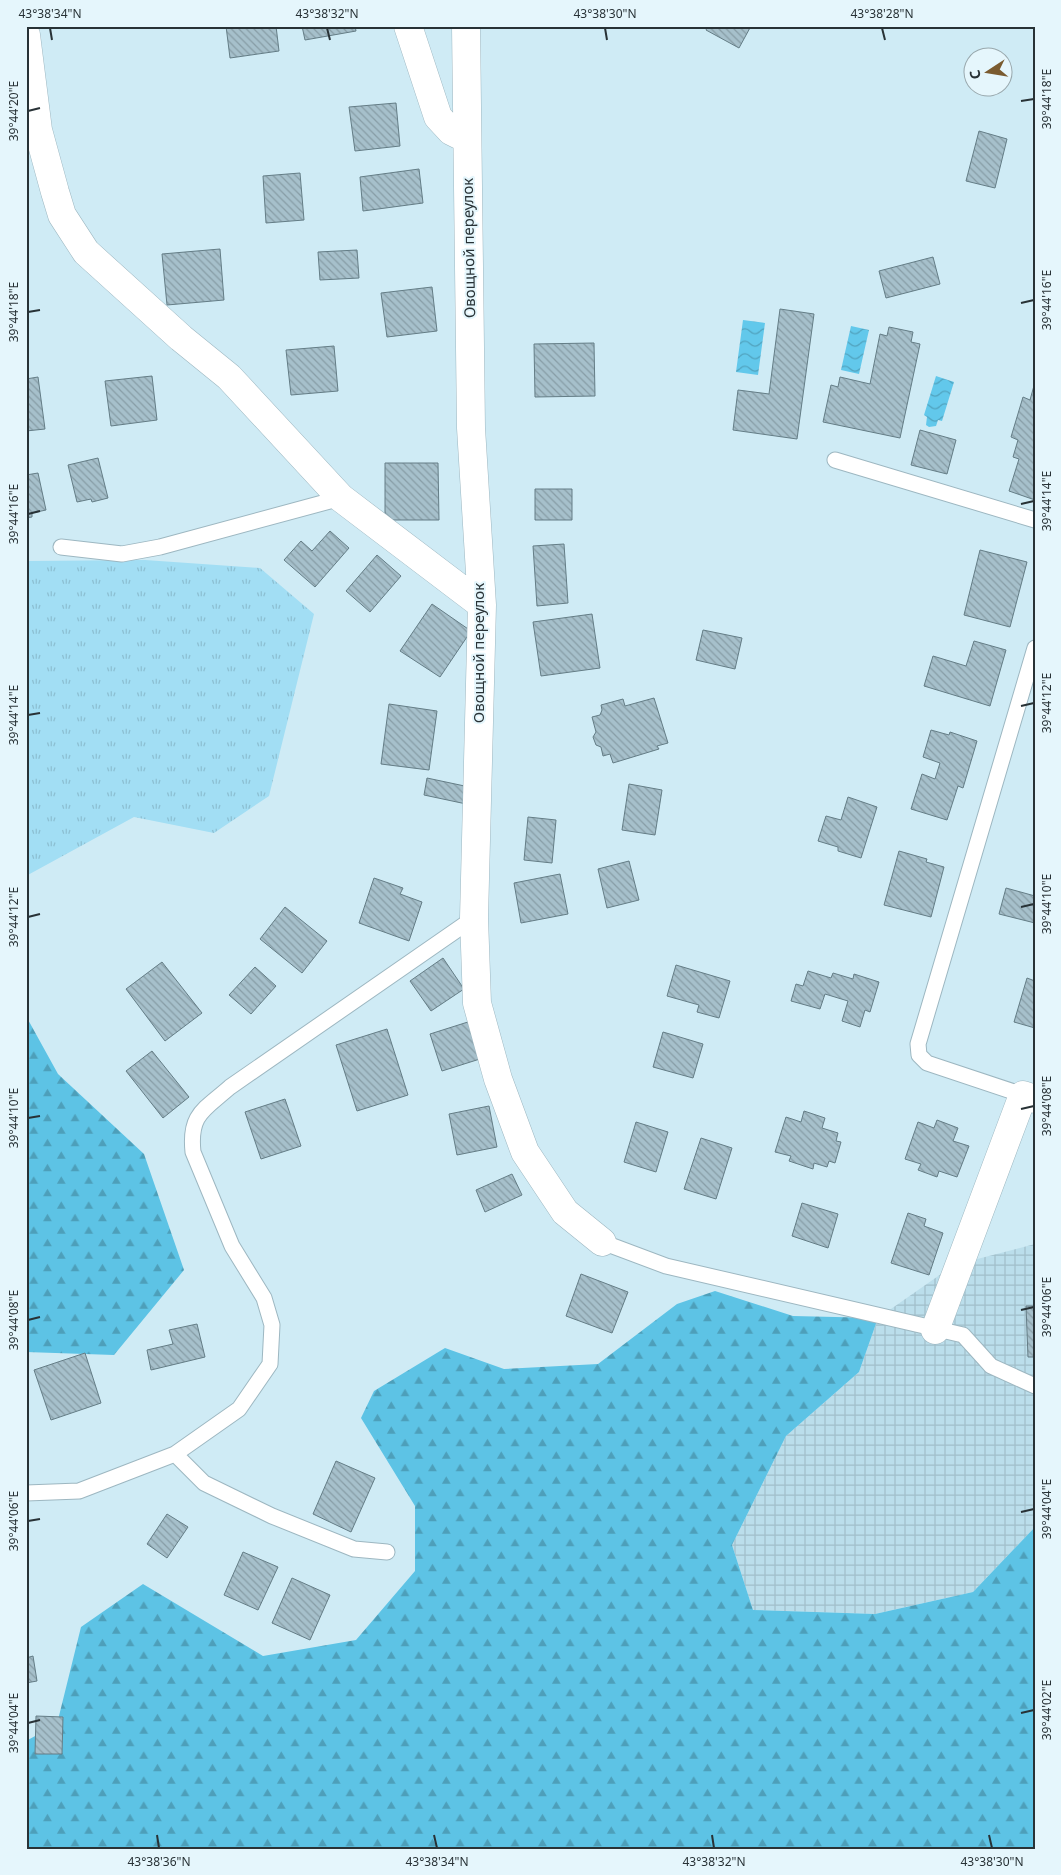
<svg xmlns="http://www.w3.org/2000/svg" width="1061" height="1875" viewBox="0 0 1061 1875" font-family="'Noto Sans',sans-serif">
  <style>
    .industrial { fill: url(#industrial-grid) }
    .grass { fill: url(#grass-tufts) }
    .forest { fill: url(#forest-firs) }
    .water { fill: url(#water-waves) }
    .building { fill: url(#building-back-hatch); stroke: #647d86 }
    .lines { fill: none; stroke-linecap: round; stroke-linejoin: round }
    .service-casing { stroke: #9db7c1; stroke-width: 17 }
    .minor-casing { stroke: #9db7c1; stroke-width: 29 }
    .service { stroke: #fff; stroke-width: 15 }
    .minor { stroke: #fff; stroke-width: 28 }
    .ticks { fill: none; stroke: #283236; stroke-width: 2 }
    .labels { text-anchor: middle; stroke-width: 4; stroke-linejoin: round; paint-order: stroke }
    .street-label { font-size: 15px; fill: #283236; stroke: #e5f6fc }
    .neatline { fill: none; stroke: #283236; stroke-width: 2 }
    .ticks-label { font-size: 12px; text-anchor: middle; fill: #283236 }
  </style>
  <defs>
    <pattern id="industrial-grid" width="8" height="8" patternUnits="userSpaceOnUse" patternTransform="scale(1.25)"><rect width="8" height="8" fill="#bbdeeb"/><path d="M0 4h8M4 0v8" fill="none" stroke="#a1bfca"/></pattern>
    <pattern id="grass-tufts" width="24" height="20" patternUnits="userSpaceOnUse" patternTransform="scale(1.25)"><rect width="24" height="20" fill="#a2def4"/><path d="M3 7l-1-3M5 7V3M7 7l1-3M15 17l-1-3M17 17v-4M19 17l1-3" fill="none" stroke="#8cbfd2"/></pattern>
    <pattern id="forest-firs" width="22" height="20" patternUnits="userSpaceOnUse" patternTransform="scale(1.25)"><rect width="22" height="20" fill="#5dc3e5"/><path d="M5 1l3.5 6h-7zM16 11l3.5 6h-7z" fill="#4d9fba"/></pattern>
    <pattern id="water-waves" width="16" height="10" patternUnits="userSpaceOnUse" patternTransform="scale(1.25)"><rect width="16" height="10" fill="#62c8eb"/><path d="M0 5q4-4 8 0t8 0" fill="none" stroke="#51a3bf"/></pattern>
    <pattern id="building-back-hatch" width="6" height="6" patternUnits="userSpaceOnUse" patternTransform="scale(1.25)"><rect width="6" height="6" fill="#a6c0cb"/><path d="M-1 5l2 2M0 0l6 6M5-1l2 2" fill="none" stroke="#879da6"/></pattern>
  </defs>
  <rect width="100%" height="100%" fill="#cfebf5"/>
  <path class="industrial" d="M1035 1244V1527L973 1592 875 1614 753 1610 732 1545 786 1436 859 1372 878 1318 954 1265Z"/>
  <path class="grass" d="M145 560 260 568 314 614 269 796 214 833 134 817 26 876V561Z"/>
  <path class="forest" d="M26 1016 58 1074 144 1154 184 1270 114 1355 26 1352Z
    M715 1291 793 1316 878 1318 859 1372 786 1436 732 1545 753 1610 875 1614 973 1592 1035 1527V1849H26V1741L57 1724 81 1627 143 1584 263 1656 356 1640 415 1571V1506L361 1418 374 1391 445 1348 504 1369 598 1364 677 1304Z"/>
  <path class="water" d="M743 320 765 323 758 375 736 372Z
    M851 326 869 330 859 374 841 370Z
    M936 376 954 382 942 421 938 420 936 426 929 427 926 425 927 417 924 415Z"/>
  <path class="building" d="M226 26H276L279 51 230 58Z
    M302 26H355L356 31 305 40Z
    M708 26H751L739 48 706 30Z
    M396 103 400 146 355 151 349 107Z
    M979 131 1007 139 995 188 966 181Z
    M26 159H27L28 186H26Z
    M419 169 423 203 363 211 360 177Z
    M300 173 304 220 266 223 263 176Z
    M220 249 224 300 167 305 162 254Z
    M357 250 359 278 320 280 318 252Z
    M933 257 940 284 886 298 879 271Z
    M432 287 437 331 387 337 381 293Z
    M780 309 814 314 797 439 733 430 738 390 769 394Z
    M889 327 913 332 911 342 920 344 900 438 823 422 831 385 838 387 840 377 870 384 880 334 887 336Z
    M594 343 595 396 535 397 534 344Z
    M334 346 338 391 291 395 286 350Z
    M152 376 157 420 111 426 105 381Z
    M38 377 45 429 26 431V379Z
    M1035 382V500L1009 491 1019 459 1013 457 1018 440 1011 437 1023 397 1030 400Z
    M920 430 956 440 947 474 911 465Z
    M98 458 108 498 92 502 91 499 77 502 68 465Z
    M385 463H438L439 520H385Z
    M38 473 46 510 32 513V517L26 518V475Z
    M535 489H572V520H535Z
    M330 531 349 548 315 587 284 560 301 541 312 551Z
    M564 544 568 603 537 606 533 546Z
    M980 550 1027 562 1010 627 964 615Z
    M377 555 401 576 370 612 346 591Z
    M432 604 471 631 440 677 400 651Z
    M592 614 600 668 541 676 533 622Z
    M703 630 742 638 735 669 696 660Z
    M974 641 1006 650 990 706 924 686 933 656 966 666Z
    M654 698 668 743 657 746 659 749 613 763 610 754 603 756 601 747 596 745 593 737 596 732 592 717 600 715 602 710 601 705 623 699 625 706Z
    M389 704 437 711 429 770 381 764Z
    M931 730 949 735 950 732 977 741 963 788 958 786 947 820 911 809 922 774 935 779 940 763 923 757Z
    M427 778 474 788 471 805 424 795Z
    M629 784 662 790 655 835 622 830Z
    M848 797 877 807 861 858 838 851V847L818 841 826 816 841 820Z
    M528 817 556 820 552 863 524 860Z
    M899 851 927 859 926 862 944 867 931 917 884 905Z
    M629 861 639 900 607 908 598 869Z
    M560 874 568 914 521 923 514 883Z
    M374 878 403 888 400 894 422 902 409 941 359 923Z
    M1006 888 1035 896V923L999 914Z
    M285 907 327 941 302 973 260 939Z
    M443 958 464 989 431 1011 410 981Z
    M162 962 202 1013 165 1041 126 989Z
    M676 965 730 981 719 1018 697 1012 699 1005 667 996Z
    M255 967 276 986 251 1014 229 995Z
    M808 971 831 978 833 973 853 979 854 974 879 982 870 1012 865 1010 860 1027 842 1021 848 1001 825 994 820 1009 791 1001 796 984 803 986Z
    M1027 978 1035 981V1028L1014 1022Z
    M471 1021 483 1058 442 1071 430 1034Z
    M387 1029 408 1095 357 1111 336 1045Z
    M663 1032 703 1044 693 1078 653 1067Z
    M152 1051 189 1097 163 1118 126 1071Z
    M285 1099 301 1146 261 1159 245 1112Z
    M489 1106 497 1147 457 1155 449 1114Z
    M804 1111 825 1118 822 1128 838 1133 836 1141 841 1142 835 1163 829 1161 827 1167 814 1163 813 1169 789 1161 791 1156 775 1152 786 1117 801 1122Z
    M937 1120 958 1128 953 1141 969 1146 957 1177 939 1171 937 1177 918 1170 921 1164 905 1159 918 1122 934 1128Z
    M636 1122 668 1132 656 1172 624 1162Z
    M701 1138 732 1148 716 1199 684 1189Z
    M512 1174 522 1195 485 1212 476 1190Z
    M802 1203 838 1214 828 1248 792 1236Z
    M908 1213 926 1219 924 1226 943 1233 929 1275 891 1263Z
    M581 1274 628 1292 612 1333 566 1316Z
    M1026 1306H1035V1357H1028Z
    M197 1324 205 1357 151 1370 147 1350 173 1344 169 1330Z
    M85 1353 101 1403 51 1420 34 1370Z
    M336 1461 375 1478 351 1532 313 1514Z
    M167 1514 188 1527 167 1558 147 1544Z
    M243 1552 278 1567 258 1610 224 1595Z
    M292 1578 330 1595 310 1640 272 1623Z
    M33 1656 37 1681 26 1683V1658Z
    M36 1716 63 1717 62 1754H35Z"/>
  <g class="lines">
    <defs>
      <path id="service" d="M835 460 1035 520
        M61 547 122 554 160 547 341 498
        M1023 1095 927 1063 919 1055 918 1044 1035 648
        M602 1242 666 1266 963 1335 991 1366 1035 1386
        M175 1454 204 1483 272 1516 354 1549 387 1552
        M26 1493 79 1491 175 1454 239 1409 270 1364 272 1325 264 1298 232 1246 193 1152C189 1114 204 1110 230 1087L474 918"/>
      <path id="minor" d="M408 26 438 117 451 131 467 139
        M466 26 471 428 482 605 474 918 477 1003 498 1079 525 1152 565 1212 602 1242
        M26 35 38 130 55 192 62 215 86 252 181 338 229 377 341 498 482 605
        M935 1330 1023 1095 1035 1099"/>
    </defs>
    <use href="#service" class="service-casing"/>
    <use href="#minor" class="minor-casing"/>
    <use href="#service" class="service"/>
    <use href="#minor" class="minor"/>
  </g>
  <path class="ticks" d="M50 28 52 40M327 28 330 40M605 28 607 40M882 28 885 40M1021 101 1034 99M28 111 40 108M1021 303 1034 300M28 312 40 310M1021 504 1034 501M28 514 40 511M1021 706 1034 703M28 715 40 713M1021 907 1034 904M28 917 40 914M1021 1109 1034 1106M28 1118 40 1116M1021 1310 1034 1307M28 1320 40 1317M1021 1512 1034 1509M28 1521 40 1519M1021 1713 1034 1710M28 1723 40 1720M157 1835 159 1848M434 1835 437 1848M712 1835 714 1848M989 1835 992 1848"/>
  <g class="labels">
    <g class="street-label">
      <text transform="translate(469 248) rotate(-91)" y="5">Овощной переулок</text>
      <text transform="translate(479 653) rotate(-90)" y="5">Овощной переулок</text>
    </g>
  </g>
  <rect width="1061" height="1875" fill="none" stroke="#e5f6fc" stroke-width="55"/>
  <g transform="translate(988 72) rotate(258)"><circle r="24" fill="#e5f6fc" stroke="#99a8ad"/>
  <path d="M0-4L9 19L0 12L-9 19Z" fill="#7a5b30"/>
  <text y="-8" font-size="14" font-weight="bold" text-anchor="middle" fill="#283236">С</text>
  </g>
  <rect x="28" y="28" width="1006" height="1820" class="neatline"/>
  <g class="ticks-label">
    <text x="50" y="18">43°38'34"N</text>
    <text x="327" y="18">43°38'32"N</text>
    <text x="605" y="18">43°38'30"N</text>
    <text x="882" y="18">43°38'28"N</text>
    <text transform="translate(1047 99) rotate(-90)" y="4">39°44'18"E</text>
    <text transform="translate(14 111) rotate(-90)" y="4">39°44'20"E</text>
    <text transform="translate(1047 300) rotate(-90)" y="4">39°44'16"E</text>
    <text transform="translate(14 312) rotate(-90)" y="4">39°44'18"E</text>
    <text transform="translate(1047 501) rotate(-90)" y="4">39°44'14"E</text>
    <text transform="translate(14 514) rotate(-90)" y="4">39°44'16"E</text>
    <text transform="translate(1047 703) rotate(-90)" y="4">39°44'12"E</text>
    <text transform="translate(14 715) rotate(-90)" y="4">39°44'14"E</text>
    <text transform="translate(1047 904) rotate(-90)" y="4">39°44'10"E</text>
    <text transform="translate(14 917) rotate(-90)" y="4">39°44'12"E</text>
    <text transform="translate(1047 1106) rotate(-90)" y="4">39°44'08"E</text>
    <text transform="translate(14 1118) rotate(-90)" y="4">39°44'10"E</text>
    <text transform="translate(1047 1307) rotate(-90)" y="4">39°44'06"E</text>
    <text transform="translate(14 1320) rotate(-90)" y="4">39°44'08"E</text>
    <text transform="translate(1047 1509) rotate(-90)" y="4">39°44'04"E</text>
    <text transform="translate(14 1521) rotate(-90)" y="4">39°44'06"E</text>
    <text transform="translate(1047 1710) rotate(-90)" y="4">39°44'02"E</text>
    <text transform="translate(14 1723) rotate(-90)" y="4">39°44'04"E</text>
    <text x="159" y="1866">43°38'36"N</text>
    <text x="437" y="1866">43°38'34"N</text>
    <text x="714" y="1866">43°38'32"N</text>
    <text x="992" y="1866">43°38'30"N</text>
  </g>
</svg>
